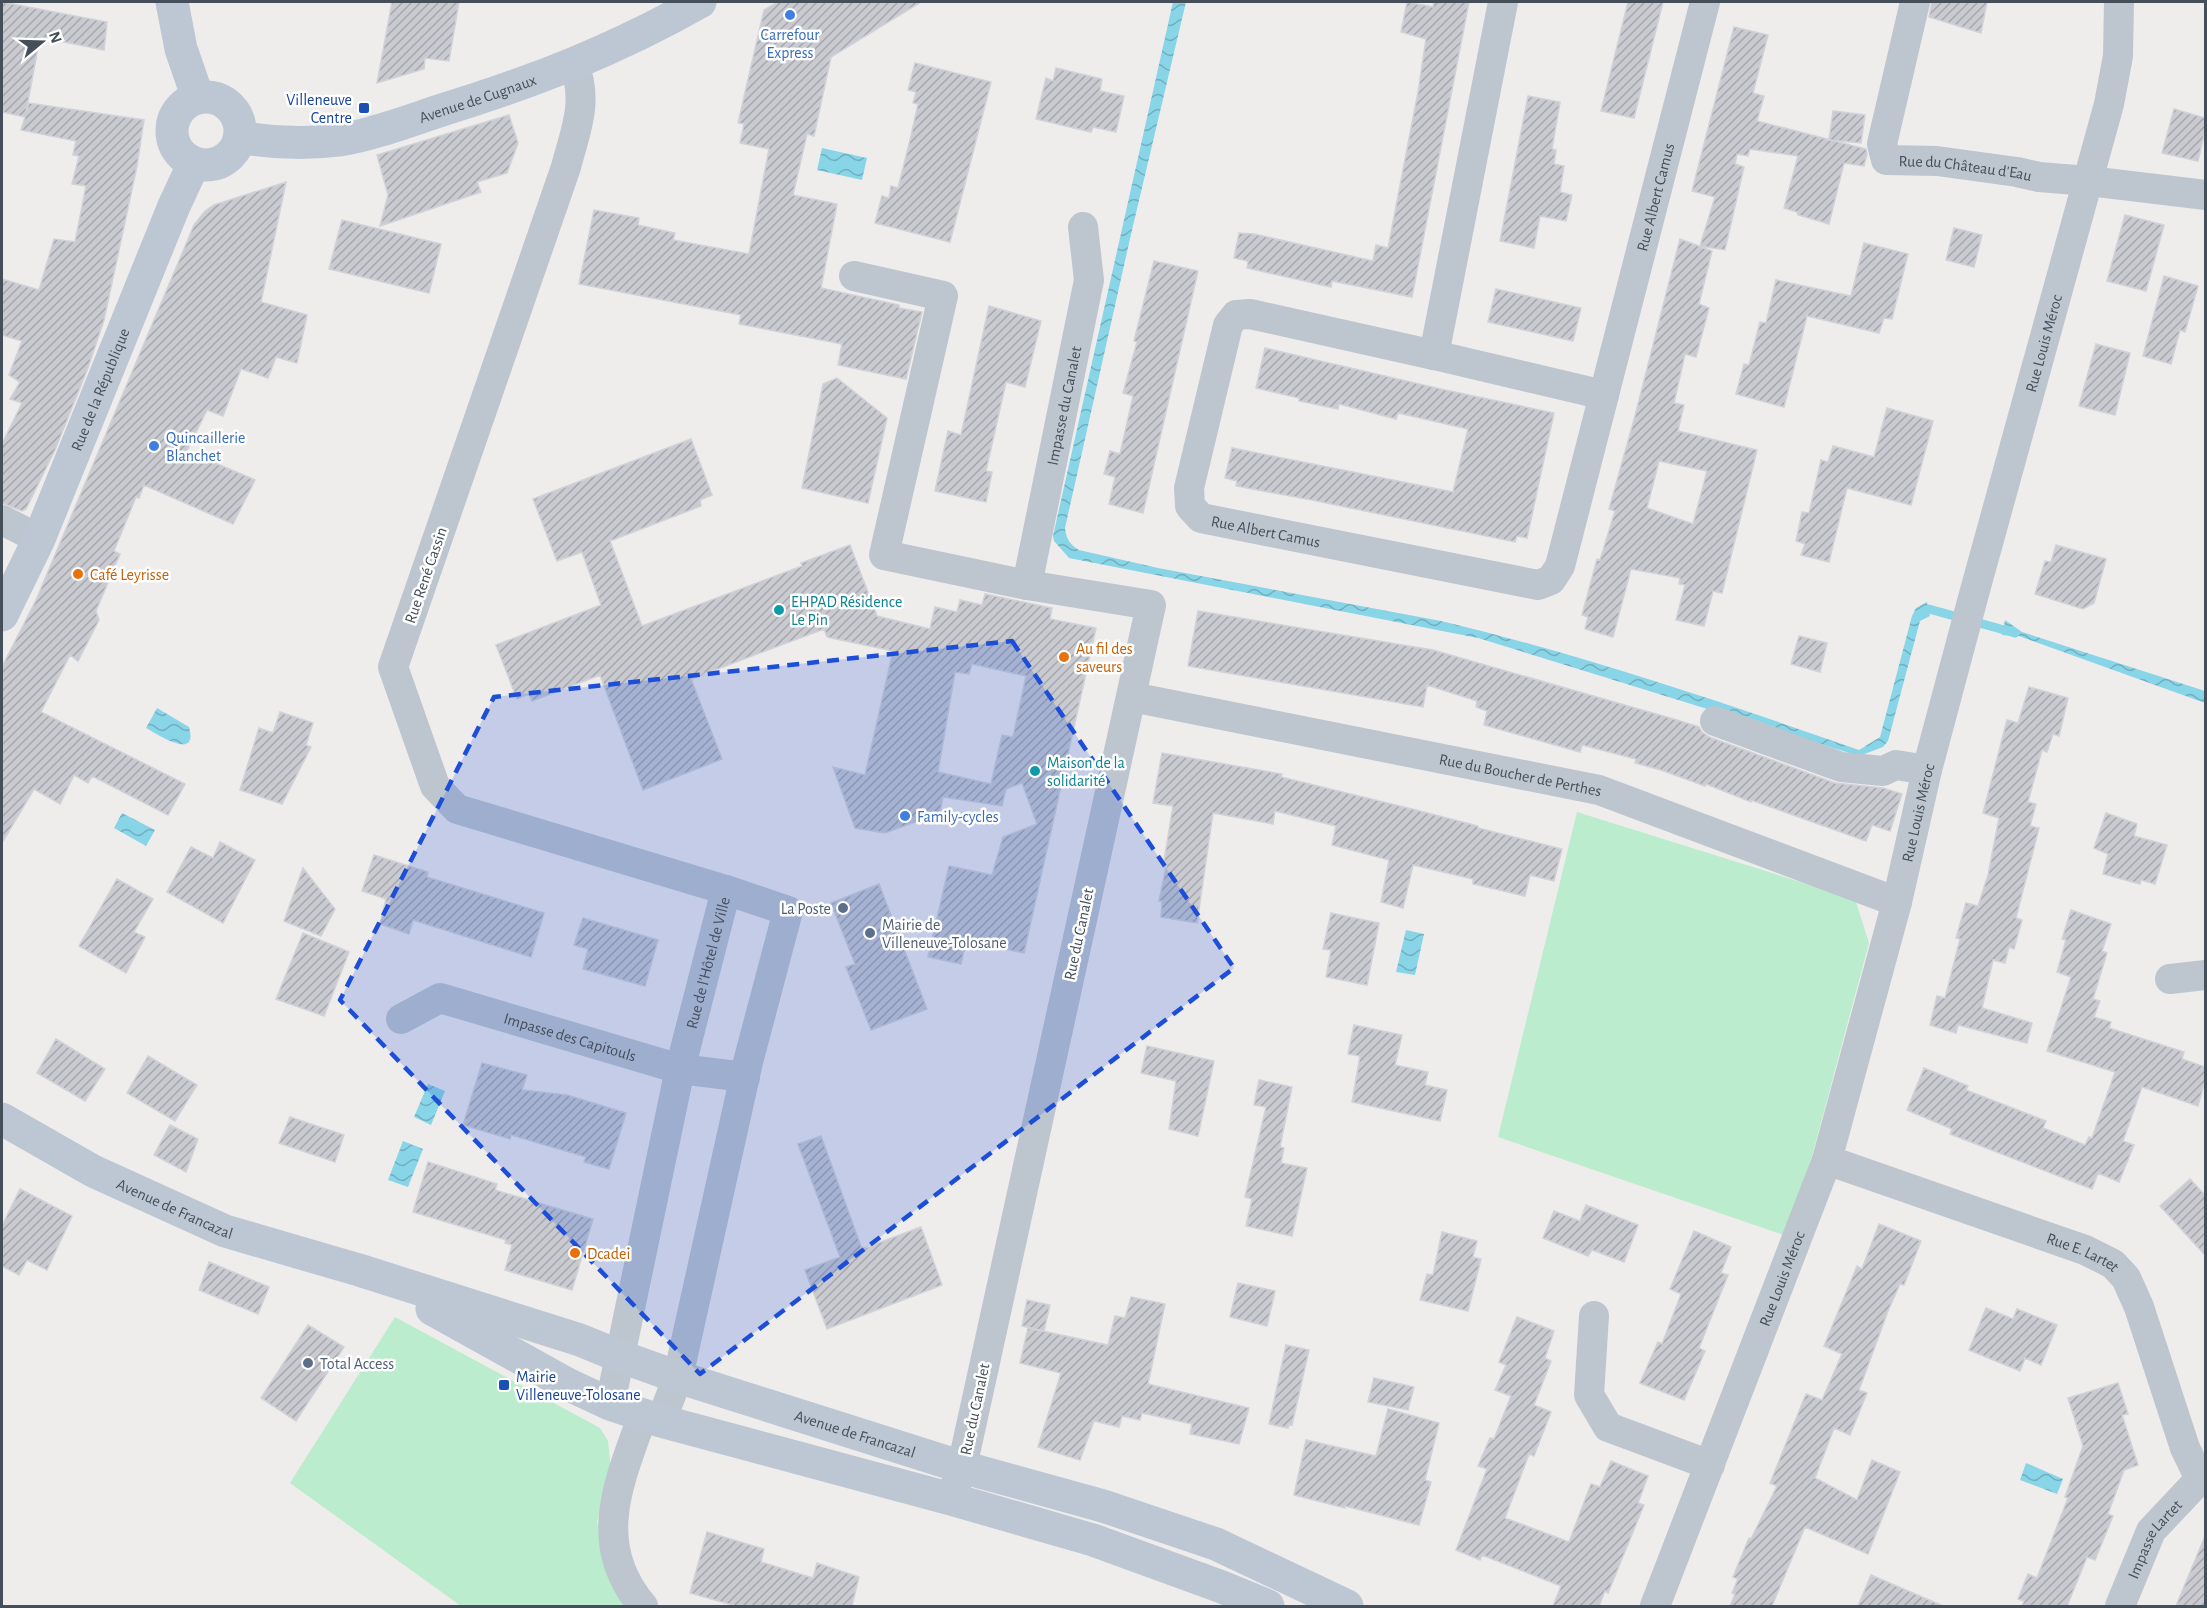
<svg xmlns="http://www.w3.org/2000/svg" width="2207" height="1608" viewBox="0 0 2207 1608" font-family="'Alegreya Sans',sans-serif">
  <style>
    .green { fill: #baeccd }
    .water { fill: url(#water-waves) }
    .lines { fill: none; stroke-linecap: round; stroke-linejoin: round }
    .stream { stroke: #88d5e8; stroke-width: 9 }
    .building { fill: url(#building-hatch); stroke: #d0d2d8; stroke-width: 1.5; fill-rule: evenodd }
    .street { stroke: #bdc6ce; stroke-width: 30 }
    .secondary { stroke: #bdc7d3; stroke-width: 33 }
    .marked { fill: #1d4ed8; fill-opacity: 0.2; stroke: #1d4ed8; stroke-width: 4.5; stroke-dasharray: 12 8; stroke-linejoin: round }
    .shop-dot { fill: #3f7fe0; stroke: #fff; stroke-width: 2 }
    .transit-dot { fill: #1a4fb4; stroke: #fff; stroke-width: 2 }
    .food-dot { fill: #e8710a; stroke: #fff; stroke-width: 2 }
    .culture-dot { fill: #0f9aa8; stroke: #fff; stroke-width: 2 }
    .service-dot { fill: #5c6f8a; stroke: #fff; stroke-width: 2 }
    .labels { text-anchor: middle; stroke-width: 5; stroke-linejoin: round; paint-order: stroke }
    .shop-label { font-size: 16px; fill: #366cbe; stroke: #fff; text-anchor: start }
    .street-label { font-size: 16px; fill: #454f59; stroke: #fff }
    .transit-label { font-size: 16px; fill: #164399; stroke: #fff; text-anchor: end }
    .food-label { font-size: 16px; fill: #c56008; stroke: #fff; text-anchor: start }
    .culture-label { font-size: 16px; fill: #0d838f; stroke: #fff; text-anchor: start }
    .service-label { font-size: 16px; fill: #4e5e75; stroke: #fff; text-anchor: start }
  </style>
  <defs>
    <pattern id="water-waves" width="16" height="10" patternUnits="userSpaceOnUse" patternTransform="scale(1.5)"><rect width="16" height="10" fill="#88d5e8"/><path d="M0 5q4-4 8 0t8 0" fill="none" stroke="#71afbf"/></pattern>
    <pattern id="building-hatch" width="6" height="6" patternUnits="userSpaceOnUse" patternTransform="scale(1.5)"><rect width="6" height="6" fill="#c9cbd1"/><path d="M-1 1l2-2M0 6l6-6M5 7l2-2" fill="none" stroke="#a5a7ad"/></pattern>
  </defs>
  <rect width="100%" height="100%" fill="#efecec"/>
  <path class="green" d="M1577 812 1855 899 1869 943 1812 1156 1784 1235 1498 1137Z
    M395 1317 600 1428 608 1441 611 1469 597 1521 604 1564 629 1606H461L290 1483Z"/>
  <path class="water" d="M1173 2H1186L1132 230 1065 528C1066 538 1070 545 1079 550L1158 568 1441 621C1583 655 1722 702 1859 750L1880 737 1912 616 1916 608 1927 602 1930 616 1920 621 1888 741 1883 747 1859 756 1478 638 1069 558 1054 541 1053 536Z
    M822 148 867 158 862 180 817 170Z
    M2005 620 2022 632 2205 691V703L2019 636 2002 635Z
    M157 708 189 727C199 762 157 734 146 728Z
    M122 813 155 830 146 846 114 828Z
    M1406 930 1424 934 1415 975 1396 972Z
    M428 1084 445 1091 431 1125 414 1117Z
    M403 1141 423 1149 408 1187 388 1180Z
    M2026 1463 2063 1479 2057 1494 2020 1480Z"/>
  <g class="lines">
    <path class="stream" d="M1919 614 1929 609 2015 633"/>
  </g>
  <path class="building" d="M2 2 107 22 104 50 40 37 26 112 29 103 144 120 137 166 104 320 88 368 55 450 26 509 22 511 2 503V444L22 403 10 399 20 382 9 375 22 341 2 335V279L39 290 54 239 75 242 86 186 72 184 79 156 73 155 76 141 21 130 25 117 2 112Z
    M392 2H459L449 61 425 58 424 69 377 83Z
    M778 2H921L831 57 814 136 807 134 793 195 837 204 821 288 899 305V308L922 312 906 379 838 365 842 344 739 324 741 315 579 284 594 210 639 218 638 225 675 233 673 240 749 254 769 149 740 143 744 124 738 123 764 10Z
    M1407 2 1433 7 1434 2H1469L1412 297 1332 281 1331 287 1247 268 1248 261 1234 258 1239 233 1254 234 1373 261 1376 245 1388 248 1418 92 1426 39 1401 32Z
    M1628 2H1663L1634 118 1601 111Z
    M1932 2H1987L1981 33 1929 17Z
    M1734 27 1768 35 1753 93 1764 96 1757 121 1866 149 1867 154 1864 166 1844 163 1829 224 1798 215 1797 212 1784 208 1798 156 1750 149 1748 156 1737 154 1735 164 1744 167 1725 250 1700 246 1715 197 1692 191Z
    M915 63 991 82 950 242 875 223 882 196 889 198 891 186 898 188 910 140 918 104 913 103 916 92 908 90Z
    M1056 68 1102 79 1100 91 1124 96 1116 132 1093 127 1091 132 1036 119 1046 78 1053 81Z
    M1528 96 1560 102 1552 149 1556 150 1554 164 1564 166 1560 192 1572 195 1566 221 1540 216 1534 248 1500 241Z
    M2174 109 2205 118V130L2198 161 2162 153Z
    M1833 111 1865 115 1861 143 1829 140Z
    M509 115 518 143 507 173 477 182 481 192 380 226 388 195 377 155Z
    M286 182 261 302 307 315 297 363 276 357 268 378 241 369 223 416 207 410 187 451 255 480 233 524 144 485 139 498 136 497 114 551 120 554 96 611 99 620 78 661 70 655 41 712 185 784 168 815 92 776 88 783 74 775 60 804 34 789 2 843V667L36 600 194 225 205 211 214 205Z
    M2125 215 2164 225 2146 291 2107 281Z
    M342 220 441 244 429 293 329 269Z
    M1954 228 1982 235 1974 267 1946 260Z
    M1680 239 1712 251 1699 304 1709 308 1696 357 1685 354 1674 403 1684 405 1678 431 1757 450 1722 593 1713 591 1704 626 1676 620 1685 585 1679 584 1680 578 1631 569 1613 637 1585 629 1588 617 1582 615 1597 559 1600 560 1615 511 1609 509 1635 416ZM1659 461 1707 471 1693 524 1647 508Z
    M1864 243 1908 254 1892 319 1884 318 1879 333 1807 316 1784 407 1736 394 1744 364 1749 365 1760 322 1766 323 1776 280 1851 296Z
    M1154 261 1198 271 1143 513 1109 504 1115 477 1104 474 1110 451 1120 454 1133 396 1123 393 1137 342 1134 341Z
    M2164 276 2198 286 2185 332 2180 330 2171 364 2143 356Z
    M1496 289 1581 308 1573 341 1488 322Z
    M989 306 1041 321 1025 387 1006 382 986 471 992 472 986 502 935 491 948 431 961 435Z
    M2096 344 2130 353 2115 415 2079 406Z
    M1265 348 1445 390 1554 413 1527 538 1517 536 1515 542 1312 500 1236 486 1237 481 1225 478 1232 448 1453 492 1468 429 1398 413 1396 419 1339 404 1338 409 1299 401V398L1256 388Z
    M837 378 887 418 868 503 802 488 823 384Z
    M1887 408 1933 421 1911 505 1847 488 1829 562 1801 555 1805 544 1796 541 1802 512 1809 513 1821 460 1828 462 1833 446 1874 457Z
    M691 439 712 495 700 500 701 506 610 541 642 626 802 566 801 563 850 545 877 616 930 629 935 607 957 612 960 600 982 605 985 594 1052 608 1050 619 1096 628 1024 953 966 941 961 964 928 957 949 866 992 875 1003 837 1037 824 1022 783 1006 789 1002 806 943 797 940 813 885 833 855 828 833 767 865 775 893 651 827 637 824 629 691 679 722 759 643 790 600 675 532 701 529 694 517 699 496 645 601 605 582 552 557 561 533 499ZM972 664 1026 676 1013 737 1002 735 991 784 938 772 955 672 969 674Z
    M2056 545 2106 559 2094 603 2083 609 2035 594 2045 561 2051 562Z
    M1198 611 1433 650 1677 720 1699 727 1702 732 1709 737 1835 783 1883 788 1902 794 1890 831 1872 825 1866 841 1751 800V802L1706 784 1705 786 1661 770 1635 763 1636 759 1582 745 1580 752 1484 725 1487 711 1476 707 1477 701 1427 685 1423 707 1188 666Z
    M1799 636 1827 643 1820 672 1791 664Z
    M2029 687 2068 698 2059 736 2053 734 2047 752 2042 750 2028 802 2036 804 2030 826 2039 828 2016 918 2022 920 2014 949 2009 947 2005 963 1993 960 1982 1008 2032 1023 2027 1043 1958 1025 1956 1033 1930 1025 1937 996 1945 998 1960 939 1956 938 1966 903 1978 906 1988 875 1999 818 1983 813 2007 720 2018 723Z
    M280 712 313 723 306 745 311 747 282 804 240 790 259 728 273 733Z
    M1162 753 1282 774 1281 777 1416 810 1478 826V828L1562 849 1554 881 1530 875 1525 896 1473 884V879L1413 865 1403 908 1381 902 1389 860 1332 845 1336 826 1275 811 1273 824 1213 813 1197 923 1161 917 1162 901H1159L1166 867H1163L1173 806 1153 803Z
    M2106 813 2137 824 2134 836 2167 845 2155 884 2141 880 2140 884 2103 874 2108 854 2094 848Z
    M220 842 255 860 223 923 167 892 191 847 213 858Z
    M374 855 428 872 427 877 544 913 531 957 413 920 409 934 380 924 386 899 362 891Z
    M303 868 335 909 321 936 284 921Z
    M117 879 153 899 134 932 145 937 126 973 79 946Z
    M879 884 927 1009 871 1030 846 967 855 964 831 903Z
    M2071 910 2111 924 2102 951 2107 953 2093 999 2100 1001 2094 1017 2111 1022 2109 1028 2184 1052 2182 1059 2205 1067V1081L2198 1106 2142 1087 2123 1141 2134 1145 2119 1182 2098 1173 2092 1189 1950 1134 1952 1129 1907 1110 1924 1068 1968 1086 1966 1090 2046 1121 2043 1128 2085 1145 2089 1137 2092 1138 2115 1072 2047 1051 2071 977 2057 972 2066 940 2062 939Z
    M1331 913 1379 923 1367 985 1326 977 1331 950 1323 949Z
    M583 918 658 940 645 986 583 969 588 949 574 945Z
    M303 933 349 952 324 1016 276 999Z
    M1354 1025 1402 1035 1395 1065 1428 1072 1425 1085 1447 1090 1440 1121 1352 1102 1360 1056 1348 1054Z
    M56 1039 105 1069 85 1101 37 1073Z
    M1147 1046 1214 1061 1198 1136 1169 1129 1176 1081 1141 1073Z
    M148 1056 197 1085 175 1121 127 1093Z
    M482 1063 527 1075 522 1090 567 1095 626 1113 609 1169 584 1162 586 1157 511 1135 510 1139 463 1125Z
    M1259 1080 1292 1087 1280 1147 1284 1148 1281 1163 1307 1168 1292 1236 1246 1226 1252 1199 1245 1197 1266 1107 1254 1105Z
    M290 1117 344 1135 335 1162 279 1143Z
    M170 1125 198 1139 186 1172 154 1155Z
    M821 1136 862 1249 921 1227 942 1285 827 1329 805 1270 840 1257 798 1144Z
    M428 1162 497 1184 495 1190 593 1219 572 1290 505 1270 512 1245 505 1243 506 1240 413 1212Z
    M2190 1179 2205 1195V1255L2160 1206Z
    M20 1189 72 1216 47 1270 27 1260 19 1275 2 1266V1226Z
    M1586 1205 1638 1225 1624 1262 1592 1250 1588 1256 1543 1238 1554 1211 1580 1221Z
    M1879 1224 1921 1241 1904 1285 1900 1284 1888 1311 1859 1390 1867 1393 1850 1435 1834 1428 1815 1478 1857 1500 1872 1460 1900 1472 1868 1554 1805 1527 1772 1606H1730L1735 1594 1732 1593 1738 1579 1733 1577 1749 1538 1751 1539 1777 1486 1770 1483 1806 1394 1822 1400 1842 1354 1824 1346 1857 1266 1862 1269Z
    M1694 1231 1731 1247 1721 1273 1728 1275 1699 1348 1705 1351 1684 1400 1640 1383 1658 1342 1662 1344 1681 1294 1670 1289Z
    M1442 1232 1477 1241 1473 1257 1481 1259 1468 1311 1420 1300 1427 1274 1433 1275Z
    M209 1262 269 1287 258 1314 199 1290Z
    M1238 1283 1275 1291 1267 1326 1230 1317Z
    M1131 1297 1165 1304 1148 1384 1249 1408 1239 1444 1190 1434 1192 1424 1142 1413 1140 1420 1122 1416 1119 1427 1094 1421 1080 1460 1038 1447 1061 1373 1020 1363 1028 1328 1108 1345 1115 1316 1125 1318Z
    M1027 1300 1050 1305 1044 1331 1022 1326Z
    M1986 1308 2013 1319 2017 1309 2057 1325 2041 1365 2025 1358 2020 1371 1969 1350Z
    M1517 1317 1554 1331 1545 1358 1551 1361 1534 1405 1551 1412 1534 1456 1529 1454 1505 1518 1569 1542 1591 1484 1600 1487 1611 1461 1648 1476 1638 1503 1644 1505 1608 1593 1605 1591 1599 1606H1553L1561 1586 1482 1555 1480 1560 1456 1550 1487 1469 1478 1466 1490 1438 1494 1439 1511 1396 1495 1390 1506 1365 1499 1362Z
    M308 1325 344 1347 296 1421 261 1398Z
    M1286 1345 1309 1350 1292 1425 1289 1424 1288 1428 1269 1424Z
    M1374 1378 1414 1387 1408 1410 1368 1402Z
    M2118 1383 2128 1414 2122 1415 2138 1465 2124 1470 2108 1514 2113 1516 2095 1560 2087 1557 2067 1606H2022L2024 1601 2018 1599 2028 1574 2037 1578 2068 1498 2065 1497 2083 1446 2068 1398Z
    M1388 1409 1439 1423 1425 1480 1431 1482 1419 1525 1345 1506V1508L1294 1495 1306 1440 1376 1456Z
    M707 1532 764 1549 761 1562 813 1578 817 1563 859 1577 852 1606H736L690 1593Z
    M2205 1536V1606H2176Z
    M1871 1575 1943 1606H1858Z"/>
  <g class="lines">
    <g class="street">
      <path id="s1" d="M1503 2 1434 355 1250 314 1236 315 1228 325 1189 488 1190 506 1201 518 1538 585 1551 580 1560 566 1705 2"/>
      <path id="s2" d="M1915 2 1882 144 1886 160 1937 161 2017 172 2039 177 2089 181 2206 195"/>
      <path d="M574 65C589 101 575 132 566 167L393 667 435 786 457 809 726 890 788 911 748 1062 678 1377 661 1421"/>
      <path d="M854 276 943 296 884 555 1027 585 1151 605 962 1467 954 1490"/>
      <path d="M1434 355 1604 395"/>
      <path d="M2 520 39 539"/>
      <path id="s3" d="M1027 585 1089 280 1083 227"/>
      <path id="s4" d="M1132 697 1599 790 1897 902"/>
      <path d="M1715 721 1841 767 1883 771 1896 765 1927 770"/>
      <path d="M2170 979 2206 975"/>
      <path id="s5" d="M401 1019 440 998 680 1069 745 1077"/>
      <path id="s6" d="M1827 1160 2085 1250 2113 1264 2126 1278 2139 1307 2185 1448 2200 1479 2206 1482"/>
      <path d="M1594 1316 1589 1395 1608 1427 1710 1465"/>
      <path id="s7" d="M610 1404 680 1069 726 890"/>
      <path d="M643 1415C619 1482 590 1544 643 1606"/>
      <path id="s8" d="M1655 1606 1827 1160 1897 902 1927 770 1974 594 2109 104 2118 56 2119 2"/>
      <path id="s9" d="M2120 1606 2151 1531 2200 1479"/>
    </g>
    <g class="secondary">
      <path d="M172 2 181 49 198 98"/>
      <circle cx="206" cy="131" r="34"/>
      <path id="s10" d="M240 137C271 143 308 144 340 140 375 134 411 120 445 109 536 81 617 49 700 2"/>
      <path id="s11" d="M2 615 39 539 174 206 194 163"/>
      <path id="s12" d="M2 1119 93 1171 225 1231 359 1270 580 1340 619 1356 678 1377 962 1467 1103 1506 1216 1544 1347 1606"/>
      <path d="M432 1309 567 1384 610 1404 661 1421 951 1499 1093 1540 1222 1587 1268 1606"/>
    </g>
  </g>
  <path class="marked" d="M1012 641 1234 968 700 1374 340 1000 494 697Z"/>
  <g class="shop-dot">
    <circle cx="790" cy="15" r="6"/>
    <circle cx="154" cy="446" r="6"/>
    <circle cx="905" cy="816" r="6"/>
  </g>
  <g class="transit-dot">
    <rect x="358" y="102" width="12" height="12" rx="3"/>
    <rect x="498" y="1379" width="12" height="12" rx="3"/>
  </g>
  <g class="food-dot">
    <circle cx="78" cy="574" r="6"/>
    <circle cx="1064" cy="657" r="6"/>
    <circle cx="575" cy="1253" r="6"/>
  </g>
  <g class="culture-dot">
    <circle cx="779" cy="610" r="6"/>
    <circle cx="1035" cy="771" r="6"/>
  </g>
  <g class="service-dot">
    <circle cx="843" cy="908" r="6"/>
    <circle cx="870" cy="933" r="6"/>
    <circle cx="308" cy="1363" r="6"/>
  </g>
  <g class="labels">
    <g class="shop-label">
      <text x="790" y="40" text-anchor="middle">Carrefour<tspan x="790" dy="18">Express</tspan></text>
      <text x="166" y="443">Quincaillerie<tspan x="166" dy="18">Blanchet</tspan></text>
      <text x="917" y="822">Family-cycles</text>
    </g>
    <g class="street-label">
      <text dy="6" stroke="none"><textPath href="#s10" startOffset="244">Avenue de Cugnaux</textPath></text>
      <text dy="6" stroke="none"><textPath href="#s2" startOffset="242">Rue du Château d'Eau</textPath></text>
      <text dy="6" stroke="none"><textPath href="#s1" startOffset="1532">Rue Albert Camus</textPath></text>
      <text dy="6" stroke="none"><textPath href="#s8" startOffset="1323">Rue Louis Méroc</textPath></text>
      <text dy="6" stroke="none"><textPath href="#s11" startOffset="246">Rue de la République</textPath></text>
      <text dy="6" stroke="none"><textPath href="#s3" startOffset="183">Impasse du Canalet</textPath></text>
      <text dy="6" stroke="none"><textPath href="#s1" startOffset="843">Rue Albert Camus</textPath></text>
      <text transform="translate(425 575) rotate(-71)" y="6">Rue René Cassin</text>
      <text dy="6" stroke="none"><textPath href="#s4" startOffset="396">Rue du Boucher de Perthes</textPath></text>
      <text dy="6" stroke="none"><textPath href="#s8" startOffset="837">Rue Louis Méroc</textPath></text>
      <text transform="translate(1078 934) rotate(-78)" y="6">Rue du Canalet</text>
      <text dy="6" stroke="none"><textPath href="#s7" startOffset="452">Rue de l'Hôtel de Ville</textPath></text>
      <text dy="6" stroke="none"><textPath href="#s5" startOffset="180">Impasse des Capitouls</textPath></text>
      <text dy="6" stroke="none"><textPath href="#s12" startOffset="195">Avenue de Francazal</textPath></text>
      <text dy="6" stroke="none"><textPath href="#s6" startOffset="272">Rue E. Lartet</textPath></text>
      <text dy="6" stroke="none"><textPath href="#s8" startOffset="351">Rue Louis Méroc</textPath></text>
      <text transform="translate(974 1409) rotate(-78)" y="6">Rue du Canalet</text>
      <text dy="6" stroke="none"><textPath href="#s12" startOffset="912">Avenue de Francazal</textPath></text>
      <text dy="6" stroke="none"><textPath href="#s9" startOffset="76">Impasse Lartet</textPath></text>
    </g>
    <g class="transit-label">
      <text x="352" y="105">Villeneuve<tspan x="352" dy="18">Centre</tspan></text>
      <text x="516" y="1382" text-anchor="start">Mairie<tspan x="516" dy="18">Villeneuve-Tolosane</tspan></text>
    </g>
    <g class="food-label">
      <text x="90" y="580">Café Leyrisse</text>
      <text x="1076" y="654">Au fil des<tspan x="1076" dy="18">saveurs</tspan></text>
      <text x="587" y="1259">Dcadei</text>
    </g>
    <g class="culture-label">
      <text x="791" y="607">EHPAD Résidence<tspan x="791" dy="18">Le Pin</tspan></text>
      <text x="1047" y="768">Maison de la<tspan x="1047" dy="18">solidarité</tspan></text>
    </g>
    <g class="service-label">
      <text x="831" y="914" text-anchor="end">La Poste</text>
      <text x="882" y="930">Mairie de<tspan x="882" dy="18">Villeneuve-Tolosane</tspan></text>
      <text x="320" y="1369">Total Access</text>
    </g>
  </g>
  <rect width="2207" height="1608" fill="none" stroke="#454f59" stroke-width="6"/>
  <g transform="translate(42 42) rotate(71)" stroke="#ffffff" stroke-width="4.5" paint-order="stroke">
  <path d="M0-4.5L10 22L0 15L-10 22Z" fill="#454f59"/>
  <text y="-9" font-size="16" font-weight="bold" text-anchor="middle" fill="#454f59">N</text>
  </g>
</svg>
